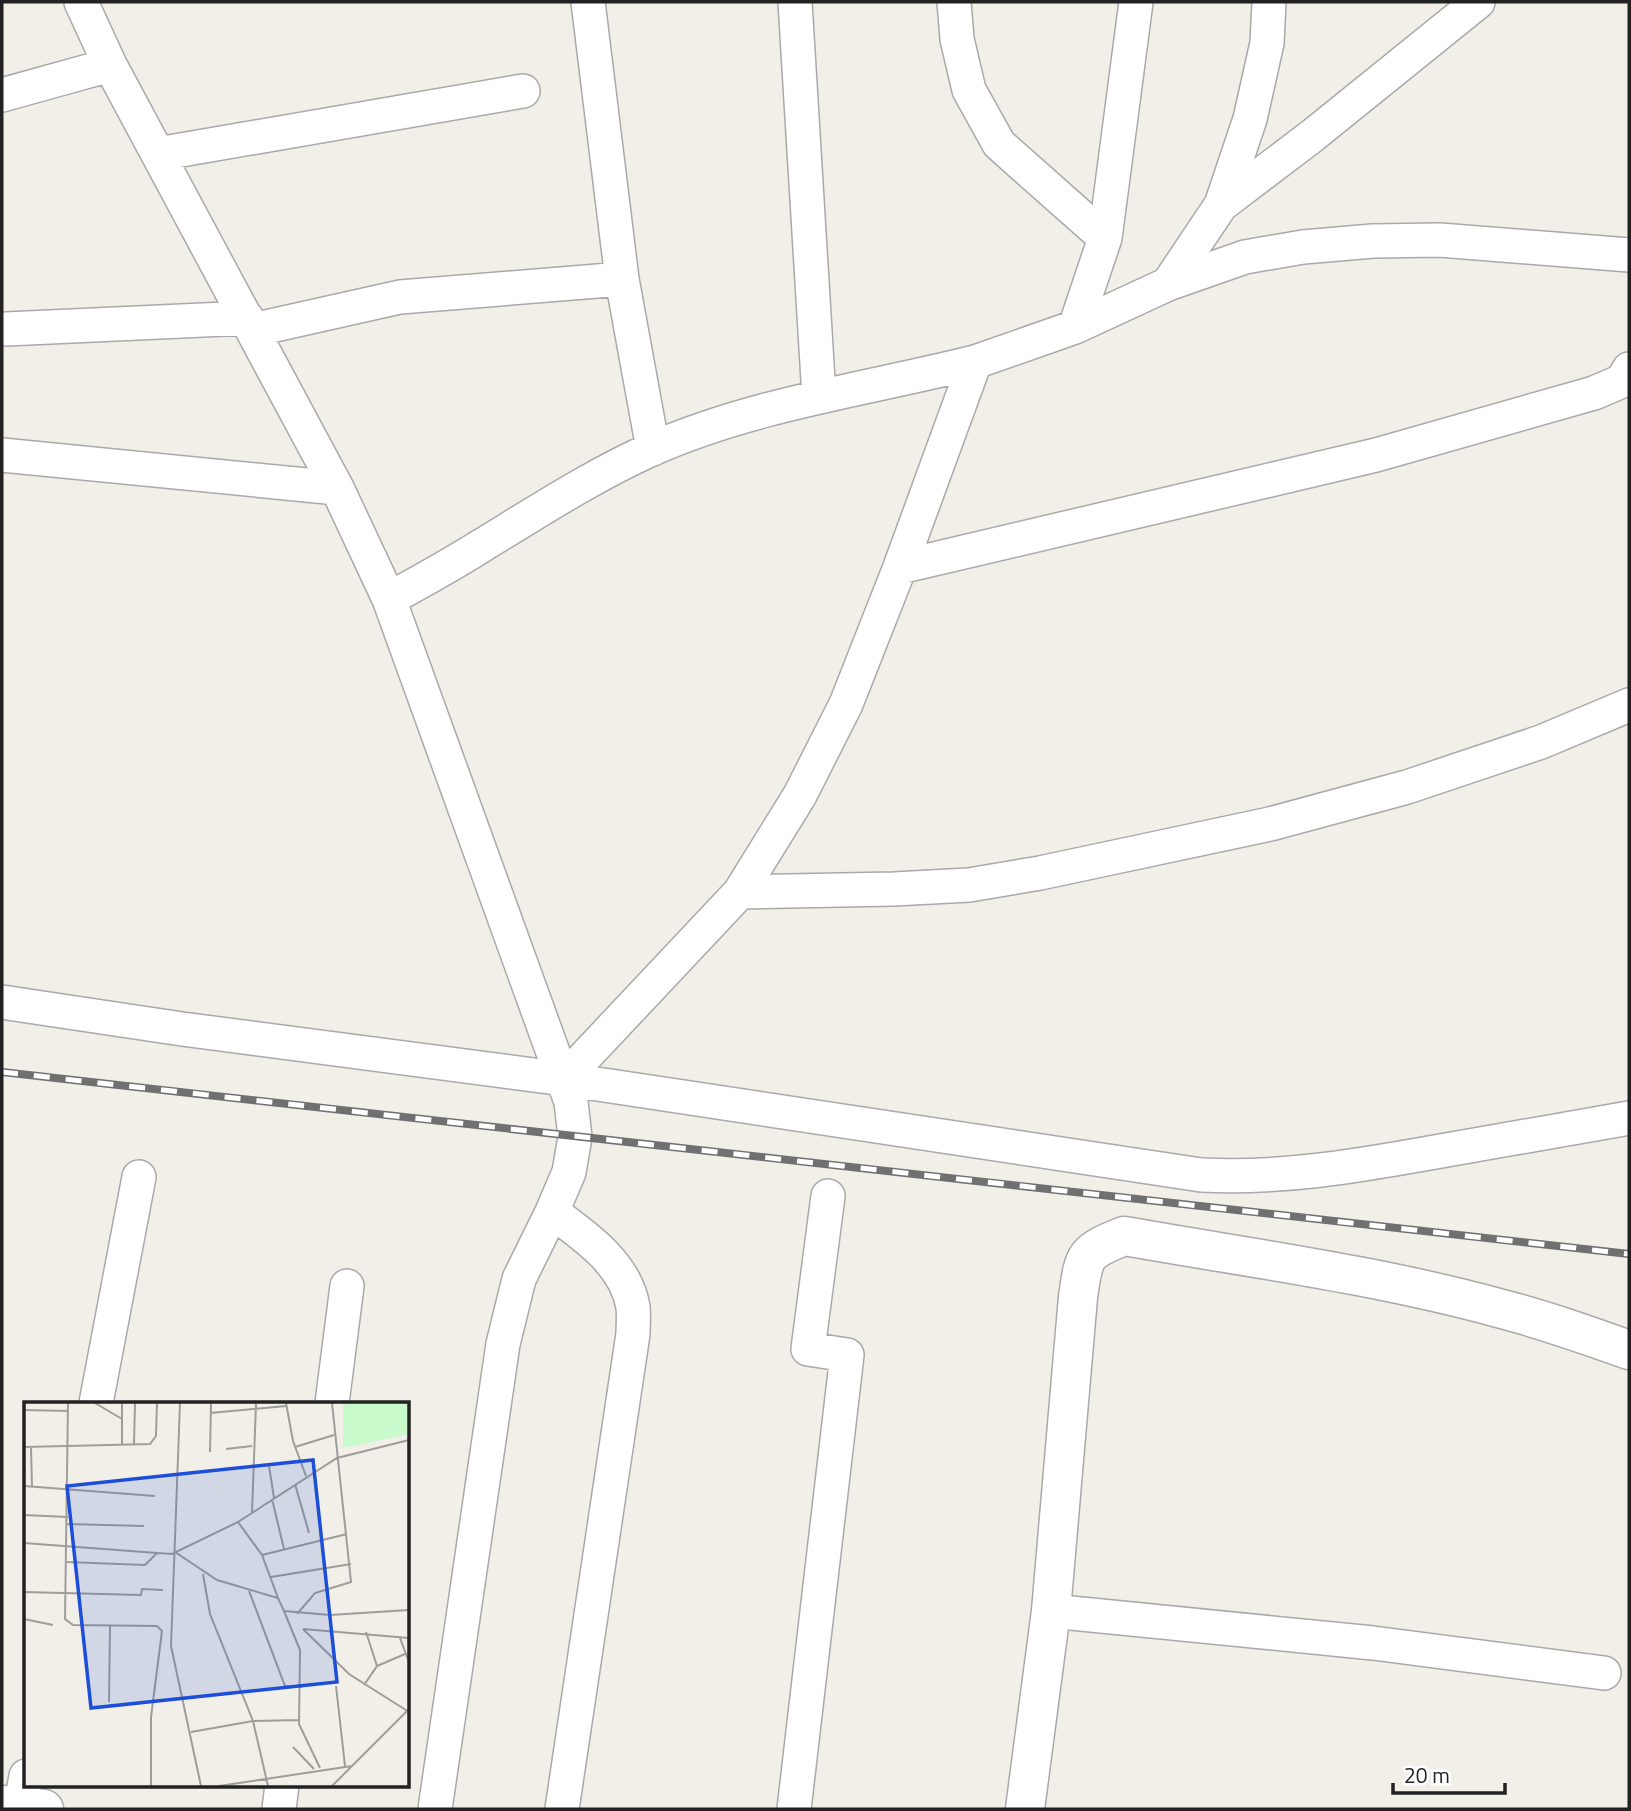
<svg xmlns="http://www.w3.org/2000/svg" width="1631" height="1811" viewBox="0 0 1631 1811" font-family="'Titillium Web',sans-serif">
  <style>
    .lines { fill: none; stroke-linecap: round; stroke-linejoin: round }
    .minor-casing { stroke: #a9a9a9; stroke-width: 36 }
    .tertiary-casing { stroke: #a9a9a9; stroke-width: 41 }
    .minor { stroke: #fff; stroke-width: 33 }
    .tertiary { stroke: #fff; stroke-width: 38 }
    .rail-casing { stroke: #707070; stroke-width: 8 }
    .rail { stroke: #fff; stroke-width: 5; stroke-dasharray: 16; stroke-linecap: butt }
    .inset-road { fill: none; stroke: #9f9d99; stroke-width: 2 }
    .view { fill: #1d4ed8; fill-opacity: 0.15; stroke: #1d4ed8; stroke-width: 3.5 }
    .inset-edge { fill: none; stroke: #222; stroke-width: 3.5 }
  </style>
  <rect width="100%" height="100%" fill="#f2efe9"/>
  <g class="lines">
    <defs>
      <path id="minor" d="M81 2 110 65 337 488 389 599 571 1102 575 1137 569 1172 552 1212C585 1236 626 1264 633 1307 634 1316 633 1326 633 1334L562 1809
        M588 2 622 279 653 449
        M795 2 819 397
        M954 2 957 39 969 90 999 144 1105 238
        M2 95 110 65
        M158 154 523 91
        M1221 205 1312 136 1478 2
        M1168 284 1221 205 1250 119 1267 43 1269 2
        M1075 327 1168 284 1245 257 1303 247 1373 241 1440 240 1629 255
        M6 329 247 318
        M253 330 400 297 622 279
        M2 455 337 488
        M900 567 1376 455 1594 393 1622 381 1629 369
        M389 599C420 582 451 565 481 546 537 512 592 476 652 449 754 404 867 389 975 362
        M740 892 894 889 969 885 1040 873 1270 824 1407 787 1541 742 1629 705
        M2 1002 182 1029 564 1079 1201 1175C1281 1179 1357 1166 1435 1152 1499 1141 1564 1130 1629 1118
        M564 1079 740 892 800 795 846 704 900 567 975 362 1075 327 1105 238 1136 2
        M96 1403 139 1177
        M332 1403 347 1286
        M1051 1611 1373 1643 1604 1673
        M20 1809 26 1776
        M279 1809 282 1785
        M435 1809 503 1344 519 1279 552 1212
        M794 1809 847 1355 808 1349 828 1196"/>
      <path id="tertiary" d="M2 1805 44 1809
        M1025 1809 1051 1611 1078 1297C1084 1254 1084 1252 1124 1236 1250 1258 1379 1275 1502 1309 1545 1320 1587 1335 1629 1350"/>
    </defs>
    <use href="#minor" class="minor-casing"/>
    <use href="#tertiary" class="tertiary-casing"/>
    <use href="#minor" class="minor"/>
    <use href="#tertiary" class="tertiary"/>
    <defs>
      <path id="rail" d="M2 1072 1629 1254"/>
    </defs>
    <use href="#rail" class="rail-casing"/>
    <use href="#rail" class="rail"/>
  </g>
  <g transform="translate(24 1402)">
    <rect width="385" height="385" fill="#f2efe9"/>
    <path d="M319 1H385V32L319 46Z" fill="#c8facc"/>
    <path class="inset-road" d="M44 1 41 217 49 223 133 224 138 229 127 315V384M71 1 98 17M156 1 147 244 177 384M262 1 269 39 282 74M0 8 44 9M186 11 262 4M110 42 111 1M98 43V1M0 45 126 42 132 34 133 1M7 45 8 85M271 45 310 33M202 47 228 44M186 50 187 1M245 64 250 96M271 82 285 131M0 84 131 94M248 97 260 147M228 111 232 1M0 113 44 115M214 120 238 153 254 196M43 122 120 124M0 141 133 151M151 150 193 178 254 196 260 209 306 213 385 208M238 153 323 132M43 160 121 163 133 151 148 152 214 120 313 56 385 38M179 172 186 212 229 319 244 384M247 175 327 162M225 189 261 284 278 285M0 190 117 193 118 187 139 188M260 209 276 248 275 322 296 366M273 212 291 191 327 180 308 1M0 217 29 223M279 227 325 272 385 310M279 227 385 236M376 236 385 260M353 264 381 252M340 283 353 264 342 230M312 284 321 364M85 300 86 224M167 330 229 319 275 318M269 345 290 367M195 384 328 364M308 384 385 307"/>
    <path class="view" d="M289 58 313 280 67 306 43 84Z"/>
    <rect width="385" height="385" class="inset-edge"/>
  </g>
  <rect width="1631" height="1811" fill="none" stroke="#222222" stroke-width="7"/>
  <path d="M1393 1783v10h112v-10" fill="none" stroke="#222222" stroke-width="3.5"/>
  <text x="1404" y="1783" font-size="21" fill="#222222" stroke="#ffffff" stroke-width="5" paint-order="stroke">20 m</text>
</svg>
